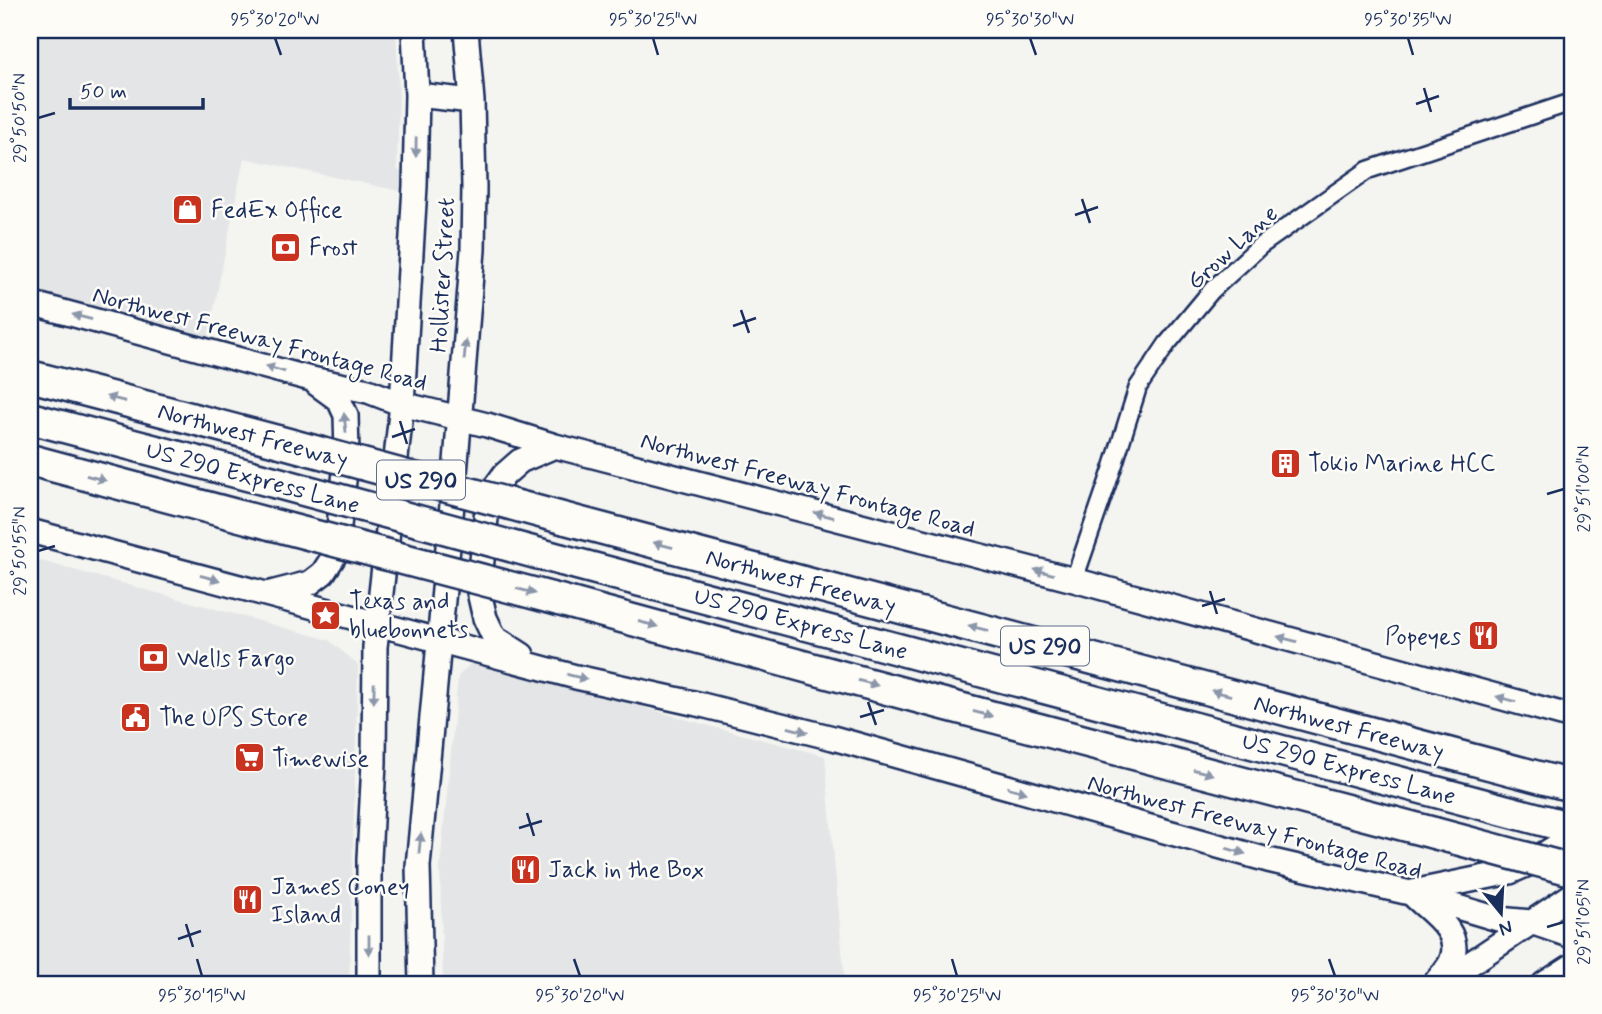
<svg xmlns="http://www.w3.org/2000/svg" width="1602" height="1014" viewBox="0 0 1602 1014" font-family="Mynerve,sans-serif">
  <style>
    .built { fill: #e4e5e6 }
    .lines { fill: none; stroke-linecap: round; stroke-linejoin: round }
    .minor-casing { stroke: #1b2f5e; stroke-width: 21 }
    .secondary-casing { stroke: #1b2f5e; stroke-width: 28 }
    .motorway-casing { stroke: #1b2f5e; stroke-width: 35 }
    .minor { stroke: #fdfcf7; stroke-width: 16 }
    .secondary { stroke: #fdfcf7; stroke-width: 23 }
    .motorway { stroke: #fdfcf7; stroke-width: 30 }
    .motorway-bridge-casing { stroke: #1b2f5e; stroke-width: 35; stroke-linecap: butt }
    .motorway-bridge { stroke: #fdfcf7; stroke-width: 30 }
    .oneway { fill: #8c96aa }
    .ticks { fill: none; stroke: #1b2f5e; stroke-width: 2.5 }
    .labels { text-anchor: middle; stroke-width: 5; stroke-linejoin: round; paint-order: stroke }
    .shield { fill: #fdfcf7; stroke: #5f6c8c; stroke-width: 2 }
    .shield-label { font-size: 23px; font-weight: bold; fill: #1b2f5e }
    .poi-label { font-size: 24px; fill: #1b2f5e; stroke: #fdfcf7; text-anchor: start }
    .street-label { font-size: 24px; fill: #1b2f5e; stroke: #fdfcf7 }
    .neatline { fill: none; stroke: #1b2f5e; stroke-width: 2.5 }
    .ticks-label { font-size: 18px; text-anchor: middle; fill: #1b2f5e }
  </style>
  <rect width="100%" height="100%" fill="#f4f4f1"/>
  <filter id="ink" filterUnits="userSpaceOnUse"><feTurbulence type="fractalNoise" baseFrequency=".0143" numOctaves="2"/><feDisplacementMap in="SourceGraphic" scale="14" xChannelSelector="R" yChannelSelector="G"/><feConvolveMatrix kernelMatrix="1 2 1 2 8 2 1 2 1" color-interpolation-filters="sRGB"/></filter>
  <g filter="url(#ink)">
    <path class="built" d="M30 30H396L399 95 397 168 406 178 405 192 244 158 208 338 162 334 30 298Z
      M30 558 329 640 358 665 349 984H30Z
      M471 663H487L706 725 825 756 845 984H443L440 867 458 677Z"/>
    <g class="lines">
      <defs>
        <path id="minor" d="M1074 580 1113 467 1138 387 1167 344 1212 290 1260 246 1368 170 1572 102"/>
        <path id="secondary" d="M417 95 472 101
          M30 303 307 378 368 391 402 404 487 425 555 446 1074 580 1572 717
          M30 531 576 677 702 705 833 738 1268 860 1410 893 1498 919 1531 922 1572 936
          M271 593 310 583 323 573 336 553 347 454 346 415 339 400 317 384
          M522 655 494 637 485 618 479 592 488 497 504 475 520 461 555 446
          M1413 892 1510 872 1526 865 1572 837
          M1415 897C1432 913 1462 932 1452 959 1450 967 1441 975 1436 982
          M369 984V859L374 763 375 647 402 404 415 186 417 95 414 30
          M421 984 418 866 456 462 473 250 474 187 472 101 466 30
          M1440 984 1572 895
          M1544 984 1572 966"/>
        <path id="motorway" d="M30 376 277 441
          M30 418 274 482
          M30 460 270 524
          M566 519 1572 786
          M562 560 1572 828
          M559 600 917 697 1434 833"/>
      </defs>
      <use href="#minor" class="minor-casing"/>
      <use href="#secondary" class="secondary-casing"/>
      <use href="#motorway" class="motorway-casing"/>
      <use href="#minor" class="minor"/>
      <use href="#secondary" class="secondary"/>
      <use href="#motorway" class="motorway"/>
      <defs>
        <path id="motorway-bridge" d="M277 441 566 519
          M274 482 562 560
          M270 524 559 600
          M1434 833 1572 870"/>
      </defs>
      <use href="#motorway-bridge" class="motorway-bridge-casing"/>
      <use href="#motorway-bridge" class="motorway-bridge"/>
    </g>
    <defs><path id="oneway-solid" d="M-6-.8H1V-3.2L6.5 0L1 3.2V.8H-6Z" transform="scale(1.75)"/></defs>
    <g class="oneway">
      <use href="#oneway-solid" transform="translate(416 147) rotate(91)"/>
      <use href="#oneway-solid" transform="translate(82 317) rotate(-165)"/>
      <use href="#oneway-solid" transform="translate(465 350) rotate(-85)"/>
      <use href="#oneway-solid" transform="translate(275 369) rotate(-164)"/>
      <use href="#oneway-solid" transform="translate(116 399) rotate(-165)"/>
      <use href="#oneway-solid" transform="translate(345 423) rotate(-96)"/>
      <use href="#oneway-solid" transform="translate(96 478) rotate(15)"/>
      <use href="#oneway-solid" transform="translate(824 515) rotate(-166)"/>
      <use href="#oneway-solid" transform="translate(663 545) rotate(-165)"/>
      <use href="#oneway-solid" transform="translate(1044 572) rotate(-165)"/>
      <use href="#oneway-solid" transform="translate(210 578) rotate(15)"/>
      <use href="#oneway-solid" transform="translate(526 591) rotate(15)"/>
      <use href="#oneway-solid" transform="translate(648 624) rotate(15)"/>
      <use href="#oneway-solid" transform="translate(978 628) rotate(-165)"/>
      <use href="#oneway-solid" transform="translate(1287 639) rotate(-165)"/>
      <use href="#oneway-solid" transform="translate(577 677) rotate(14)"/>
      <use href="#oneway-solid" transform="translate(868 683) rotate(15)"/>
      <use href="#oneway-solid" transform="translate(374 693) rotate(91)"/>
      <use href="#oneway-solid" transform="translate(1221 693) rotate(-165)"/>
      <use href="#oneway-solid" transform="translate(1506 699) rotate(-165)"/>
      <use href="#oneway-solid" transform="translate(983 714) rotate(15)"/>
      <use href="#oneway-solid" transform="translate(798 730) rotate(14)"/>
      <use href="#oneway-solid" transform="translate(1203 772) rotate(15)"/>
      <use href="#oneway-solid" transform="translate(1017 790) rotate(16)"/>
      <use href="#oneway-solid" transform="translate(420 843) rotate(-84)"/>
      <use href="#oneway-solid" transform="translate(1236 851) rotate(16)"/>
      <use href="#oneway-solid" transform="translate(369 945) rotate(90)"/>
    </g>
  </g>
  <path class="ticks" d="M275 38 281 55M653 38 658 55M1030 38 1036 55M1408 38 1413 55M1424 88 1431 112M1416 104 1439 96M38 118 55 113M1082 199 1090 223M1075 215 1098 207M741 310 749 333M733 326 756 318M400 421 407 444M392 437 415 429M1547 494 1564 489M38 551 55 546M1210 591 1217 614M1202 606 1225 599M868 702 876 725M860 717 884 710M527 813 534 836M519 828 542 821M186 924 193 947M1547 927 1564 922M178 939 201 931M197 959 202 976M574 959 580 976M952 959 957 976M1329 959 1335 976"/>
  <defs>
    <symbol id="shop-square" viewBox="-11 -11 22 22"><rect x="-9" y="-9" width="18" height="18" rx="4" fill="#c8321e" stroke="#fdfcf7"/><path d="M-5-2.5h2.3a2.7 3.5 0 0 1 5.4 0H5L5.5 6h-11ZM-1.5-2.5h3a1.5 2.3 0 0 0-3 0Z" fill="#fff"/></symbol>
    <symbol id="bank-square" viewBox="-11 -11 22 22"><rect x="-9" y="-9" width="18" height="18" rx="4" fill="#c8321e" stroke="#fdfcf7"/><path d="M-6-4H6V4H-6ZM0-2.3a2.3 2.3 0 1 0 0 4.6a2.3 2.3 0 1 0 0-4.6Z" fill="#fff"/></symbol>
    <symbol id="building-square" viewBox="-11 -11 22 22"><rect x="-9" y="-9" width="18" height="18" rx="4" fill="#c8321e" stroke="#fdfcf7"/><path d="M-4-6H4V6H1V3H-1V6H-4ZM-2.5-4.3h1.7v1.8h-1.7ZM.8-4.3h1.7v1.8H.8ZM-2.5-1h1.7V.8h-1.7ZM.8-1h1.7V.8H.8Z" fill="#fff"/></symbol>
    <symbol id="sight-square" viewBox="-11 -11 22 22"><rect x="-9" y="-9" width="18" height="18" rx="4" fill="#c8321e" stroke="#fdfcf7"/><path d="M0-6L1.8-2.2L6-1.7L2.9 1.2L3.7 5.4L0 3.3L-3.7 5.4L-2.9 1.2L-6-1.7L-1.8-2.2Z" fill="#fff"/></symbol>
    <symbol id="restaurant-square" viewBox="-11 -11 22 22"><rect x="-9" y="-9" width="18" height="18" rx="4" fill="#c8321e" stroke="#fdfcf7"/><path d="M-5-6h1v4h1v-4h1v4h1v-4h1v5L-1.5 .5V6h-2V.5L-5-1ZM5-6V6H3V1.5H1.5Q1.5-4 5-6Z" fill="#fff"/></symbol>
    <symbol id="civic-square" viewBox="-11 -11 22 22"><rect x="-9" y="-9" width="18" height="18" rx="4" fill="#c8321e" stroke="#fdfcf7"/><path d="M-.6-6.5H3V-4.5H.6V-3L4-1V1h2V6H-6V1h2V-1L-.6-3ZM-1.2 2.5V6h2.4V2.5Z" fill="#fff"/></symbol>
    <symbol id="supermarket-square" viewBox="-11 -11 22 22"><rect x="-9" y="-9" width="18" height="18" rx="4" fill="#c8321e" stroke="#fdfcf7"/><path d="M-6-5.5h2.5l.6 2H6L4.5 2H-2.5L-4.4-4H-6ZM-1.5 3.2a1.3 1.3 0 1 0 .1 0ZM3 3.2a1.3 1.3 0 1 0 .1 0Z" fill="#fff"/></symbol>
  </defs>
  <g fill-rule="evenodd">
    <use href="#shop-square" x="170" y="192" width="35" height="35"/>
    <use href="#bank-square" x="268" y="230" width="35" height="35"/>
    <use href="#building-square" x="1268" y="446" width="35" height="35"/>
    <use href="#sight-square" x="308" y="598" width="35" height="35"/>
    <use href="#restaurant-square" x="1466" y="618" width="35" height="35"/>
    <use href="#bank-square" x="136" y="640" width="35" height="35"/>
    <use href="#civic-square" x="118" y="700" width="35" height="35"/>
    <use href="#supermarket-square" x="232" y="740" width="35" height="35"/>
    <use href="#restaurant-square" x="508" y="852" width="35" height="35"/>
    <use href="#restaurant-square" x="230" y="882" width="35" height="35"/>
  </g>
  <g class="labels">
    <g class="shield">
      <rect x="377" y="460.5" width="88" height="39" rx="5"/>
      <rect x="1001" y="626.5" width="88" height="39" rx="5"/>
    </g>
    <g class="shield-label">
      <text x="421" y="488">US 290</text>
      <text x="1045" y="654">US 290</text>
    </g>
    <g class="poi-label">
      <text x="211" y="217">FedEx Office</text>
      <text x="309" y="255">Frost</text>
      <text x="1308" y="471">Tokio Marine HCC</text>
      <text x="349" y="609">Texas and<tspan x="349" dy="28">bluebonnets</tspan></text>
      <text x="1461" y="644" text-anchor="end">Popeyes</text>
      <text x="177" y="666">Wells Fargo</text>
      <text x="159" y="725">The UPS Store</text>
      <text x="272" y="766">Timewise</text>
      <text x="548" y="877">Jack in the Box</text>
      <text x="271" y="894">James Coney<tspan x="271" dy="28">Island</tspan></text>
    </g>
    <g class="street-label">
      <text transform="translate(1232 247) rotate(-42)" y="8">Grow Lane</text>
      <text transform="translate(442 275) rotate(-87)" y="8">Hollister Street</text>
      <text transform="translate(260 338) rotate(15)" y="8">Northwest Freeway Frontage Road</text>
      <text transform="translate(253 435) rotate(15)" y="8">Northwest Freeway</text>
      <text transform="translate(253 477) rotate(15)" y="8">US 290 Express Lane</text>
      <text transform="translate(808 484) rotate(15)" y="8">Northwest Freeway Frontage Road</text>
      <text transform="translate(801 581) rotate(15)" y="8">Northwest Freeway</text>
      <text transform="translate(801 623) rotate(15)" y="8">US 290 Express Lane</text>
      <text transform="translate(1349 727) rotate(15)" y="8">Northwest Freeway</text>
      <text transform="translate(1349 768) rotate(15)" y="8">US 290 Express Lane</text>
      <text transform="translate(1255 826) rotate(15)" y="8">Northwest Freeway Frontage Road</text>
    </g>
  </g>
  <rect width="1602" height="1014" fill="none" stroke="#fdfcf7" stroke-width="77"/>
  <g transform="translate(1501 913) rotate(162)" stroke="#fdfcf7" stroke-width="5" paint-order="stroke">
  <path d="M0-5L12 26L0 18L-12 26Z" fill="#1b2f5e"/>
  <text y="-10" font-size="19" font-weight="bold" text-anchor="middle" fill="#1b2f5e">N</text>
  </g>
  <path d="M70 98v10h133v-10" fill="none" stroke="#1b2f5e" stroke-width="3.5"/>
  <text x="80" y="98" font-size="21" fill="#1b2f5e" stroke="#fdfcf7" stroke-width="5" paint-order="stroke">50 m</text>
  <rect x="38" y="38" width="1526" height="938" class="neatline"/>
  <g class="ticks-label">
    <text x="275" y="25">95°30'20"W</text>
    <text x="653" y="25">95°30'25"W</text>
    <text x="1030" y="25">95°30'30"W</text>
    <text x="1408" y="25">95°30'35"W</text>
    <text transform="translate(19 118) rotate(-90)" y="6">29°50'50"N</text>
    <text transform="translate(1583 489) rotate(-90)" y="6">29°51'00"N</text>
    <text transform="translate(19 551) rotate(-90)" y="6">29°50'55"N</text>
    <text transform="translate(1583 922) rotate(-90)" y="6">29°51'05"N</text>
    <text x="202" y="1001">95°30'15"W</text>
    <text x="580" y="1001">95°30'20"W</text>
    <text x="957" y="1001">95°30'25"W</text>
    <text x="1335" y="1001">95°30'30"W</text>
  </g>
</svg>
